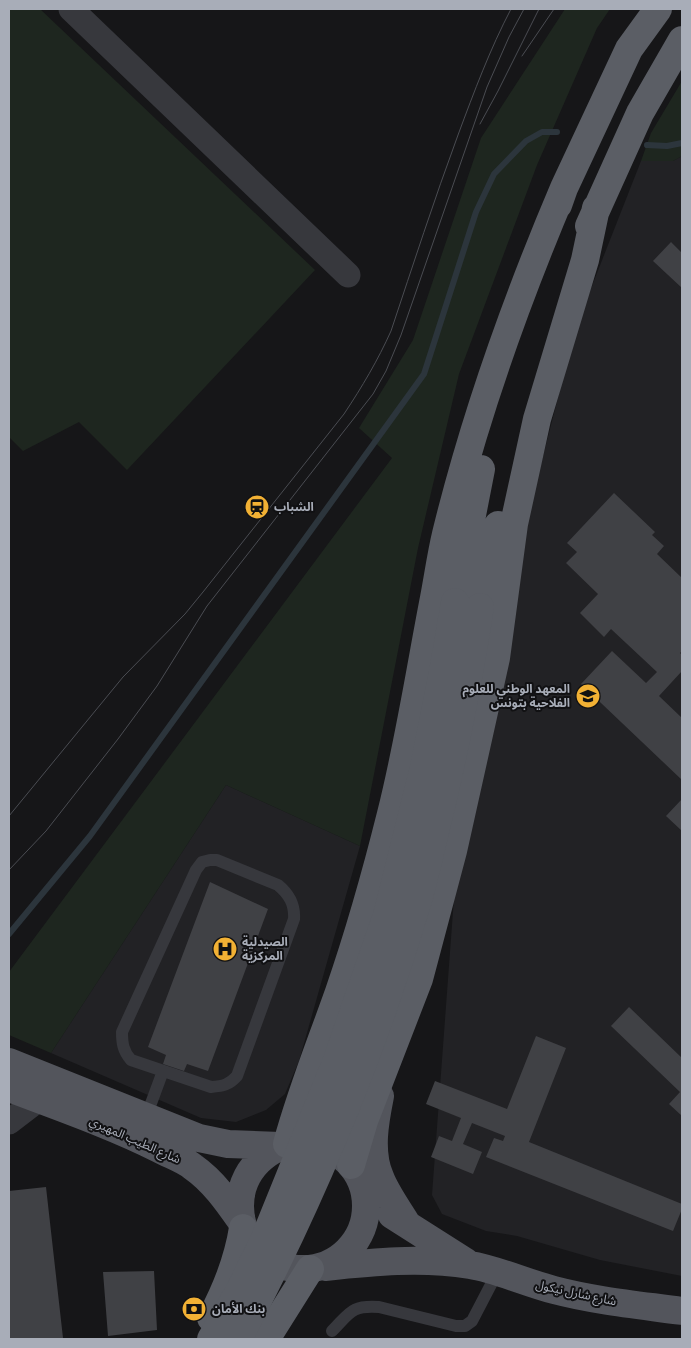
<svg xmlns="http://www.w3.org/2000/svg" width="691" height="1348" viewBox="0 0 691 1348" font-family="'Archivo Narrow','Noto Sans Arabic',sans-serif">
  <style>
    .built { fill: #222225 }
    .green { fill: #1e261f }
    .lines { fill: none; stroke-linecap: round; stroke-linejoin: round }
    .stream { stroke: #2c353c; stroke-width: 6 }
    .building { fill: #404145 }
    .service { stroke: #37383d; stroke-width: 12 }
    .minor { stroke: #37383d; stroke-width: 25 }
    .primary { stroke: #53555c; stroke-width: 28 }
    .trunk { stroke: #5b5e65; stroke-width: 28 }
    .tram { stroke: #4a4c52; stroke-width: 1 }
    .trunk-bridge { stroke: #5b5e65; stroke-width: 28 }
    .labels { text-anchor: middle; stroke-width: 4; stroke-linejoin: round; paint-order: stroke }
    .poi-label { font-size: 12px; font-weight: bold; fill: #a8adb8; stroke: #111113; text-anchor: start }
    .street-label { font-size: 12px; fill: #a8adb8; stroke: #111113 }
  </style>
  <rect width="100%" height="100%" fill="#161618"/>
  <path class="built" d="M682 156V1276L600 1260 517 1236 486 1231 442 1214 432 1195 454 898 533 495 577 324 641 161H673Z
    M226 785 360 846 299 1061 285 1094 266 1110 236 1122 201 1118 51 1053Z"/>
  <path class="green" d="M9 9H40L315 270 127 470 79 422 23 451 9 437Z
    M565 9H610L597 28 537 165 459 374 418 548 360 846 226 785 51 1053 9 1035V972L392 458 359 428 413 340 481 138Z
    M682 81V156L673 161H641L651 133Z"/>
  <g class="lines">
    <path class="stream" d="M647 145 667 146 682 143
      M9 934 90 836 424 374 476 212 494 174 526 141 542 132H557"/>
  </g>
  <path class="building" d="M671 242 682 253V288L653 261Z
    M614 493 655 532 652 535 664 546 657 554 682 578V651L680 653 682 655V671L659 696 682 718V780L581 684 612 651 646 683 657 672 611 629 604 637 580 613 598 594 566 563 577 552 567 543Z
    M682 799V831L666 816Z
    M210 882 268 909 208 1071 187 1064 184 1071 163 1064 166 1055 148 1047Z
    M629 1007 682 1058V1116L669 1104 680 1092 611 1026Z
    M536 1036 566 1048 529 1142 682 1204V1209L673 1231 486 1157 494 1138 503 1141 505 1136 472 1123 463 1144 482 1152 473 1174 431 1157 439 1136 452 1141 461 1118 426 1104 435 1081 507 1109Z
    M46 1187 63 1338 9 1339V1191Z
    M154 1271 157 1330 108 1336 103 1272Z"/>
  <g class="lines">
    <path class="service" d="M210 860H217L278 885C289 894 295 904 294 919L237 1076C229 1085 223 1086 211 1087L131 1060C123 1051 122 1043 122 1032L196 870 202 862Z
      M146 1117 163 1071
      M332 1331C350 1313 351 1305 379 1307L456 1326H465L472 1321 497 1273"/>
    <path class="minor" d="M71 9 348 275
      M9 1122 39 1099"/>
    <path class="primary" d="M9 1062 199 1138 228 1144 280 1146
      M9 1088C59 1107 111 1125 159 1149 170 1155 183 1159 193 1167 213 1181 227 1201 241 1221
      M380 1096C375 1121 369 1152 380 1177 386 1193 398 1209 407 1224
      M240 1206a63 63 0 1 1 126 0a63 63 0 1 1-126 0Z
      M392 1215 466 1262
      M325 1267C373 1262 421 1257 470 1265 496 1269 527 1283 554 1290 596 1301 639 1305 682 1311"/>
    <path class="trunk" d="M558 205 564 188 629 49 658 9
      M589 226 640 113 682 40
      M455 602 481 469
      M480 607 498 525
      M287 1144C301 1092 321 1043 339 992 359 934 376 874 391 814 409 743 420 670 434 598 438 577 441 555 446 534 475 415 516 301 564 188
      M351 1165 364 1121 419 979 453 851 496 658 514 524 537 419 585 260 596 208
      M211 1318C226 1290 238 1260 243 1228
      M266 1339 310 1269"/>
    <path class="tram" d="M522 56 554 9
      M480 124 498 91 539 9
      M9 816 123 677 185 614 203 592 344 414C362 387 378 360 391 331 413 265 434 200 458 135 474 92 490 49 511 9
      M9 870 46 831 118 739 157 686 207 606 373 394 386 371 401 335 487 87 509 37 524 9"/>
    <path class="trunk-bridge" d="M211 1339 241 1288 264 1240 337 1060 388 912 423 772 443 672 455 602
      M238 1339C312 1199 373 1052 418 900 424 879 429 857 434 836 453 760 468 684 480 607"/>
  </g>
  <defs>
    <symbol id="station-disc" viewBox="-11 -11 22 22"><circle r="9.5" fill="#f2b134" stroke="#111113"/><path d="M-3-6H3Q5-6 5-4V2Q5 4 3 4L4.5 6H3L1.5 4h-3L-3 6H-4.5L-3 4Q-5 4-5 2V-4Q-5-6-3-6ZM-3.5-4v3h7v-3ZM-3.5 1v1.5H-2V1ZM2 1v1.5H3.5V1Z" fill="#111"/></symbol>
    <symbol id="university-disc" viewBox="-11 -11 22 22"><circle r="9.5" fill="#f2b134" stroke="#111113"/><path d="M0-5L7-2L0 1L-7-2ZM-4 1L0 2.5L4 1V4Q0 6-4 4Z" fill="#111"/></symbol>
    <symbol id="hospital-disc" viewBox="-11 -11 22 22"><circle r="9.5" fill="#f2b134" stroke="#111113"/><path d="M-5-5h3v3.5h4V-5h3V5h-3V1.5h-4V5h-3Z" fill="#111"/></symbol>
    <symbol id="bank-disc" viewBox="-11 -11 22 22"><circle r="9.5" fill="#f2b134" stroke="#111113"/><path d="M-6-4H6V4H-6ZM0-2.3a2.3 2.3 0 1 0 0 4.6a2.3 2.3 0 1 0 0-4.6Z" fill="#111"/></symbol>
  </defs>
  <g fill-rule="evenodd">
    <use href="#station-disc" x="243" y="493" width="28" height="28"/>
    <use href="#university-disc" x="574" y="682" width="28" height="28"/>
    <use href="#hospital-disc" x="211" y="935" width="28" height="28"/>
    <use href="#bank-disc" x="180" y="1295" width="28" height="28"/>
  </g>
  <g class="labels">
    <g class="poi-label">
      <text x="274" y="511">الشباب</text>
      <text x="570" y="693" text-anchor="end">المعهد الوطني للعلوم<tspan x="570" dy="14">الفلاحية بتونس</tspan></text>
      <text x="242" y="946">الصيدلية<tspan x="242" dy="14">المركزية</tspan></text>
      <text x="212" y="1313">بنك الأمان</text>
    </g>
    <g class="street-label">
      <text transform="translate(135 1140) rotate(24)" y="4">شارع الطيب المهيري</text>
      <text transform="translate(576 1293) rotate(12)" y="4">شارع شارل نيكول</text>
    </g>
  </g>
  <rect width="691" height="1348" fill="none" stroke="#a8adb8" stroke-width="20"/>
</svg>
